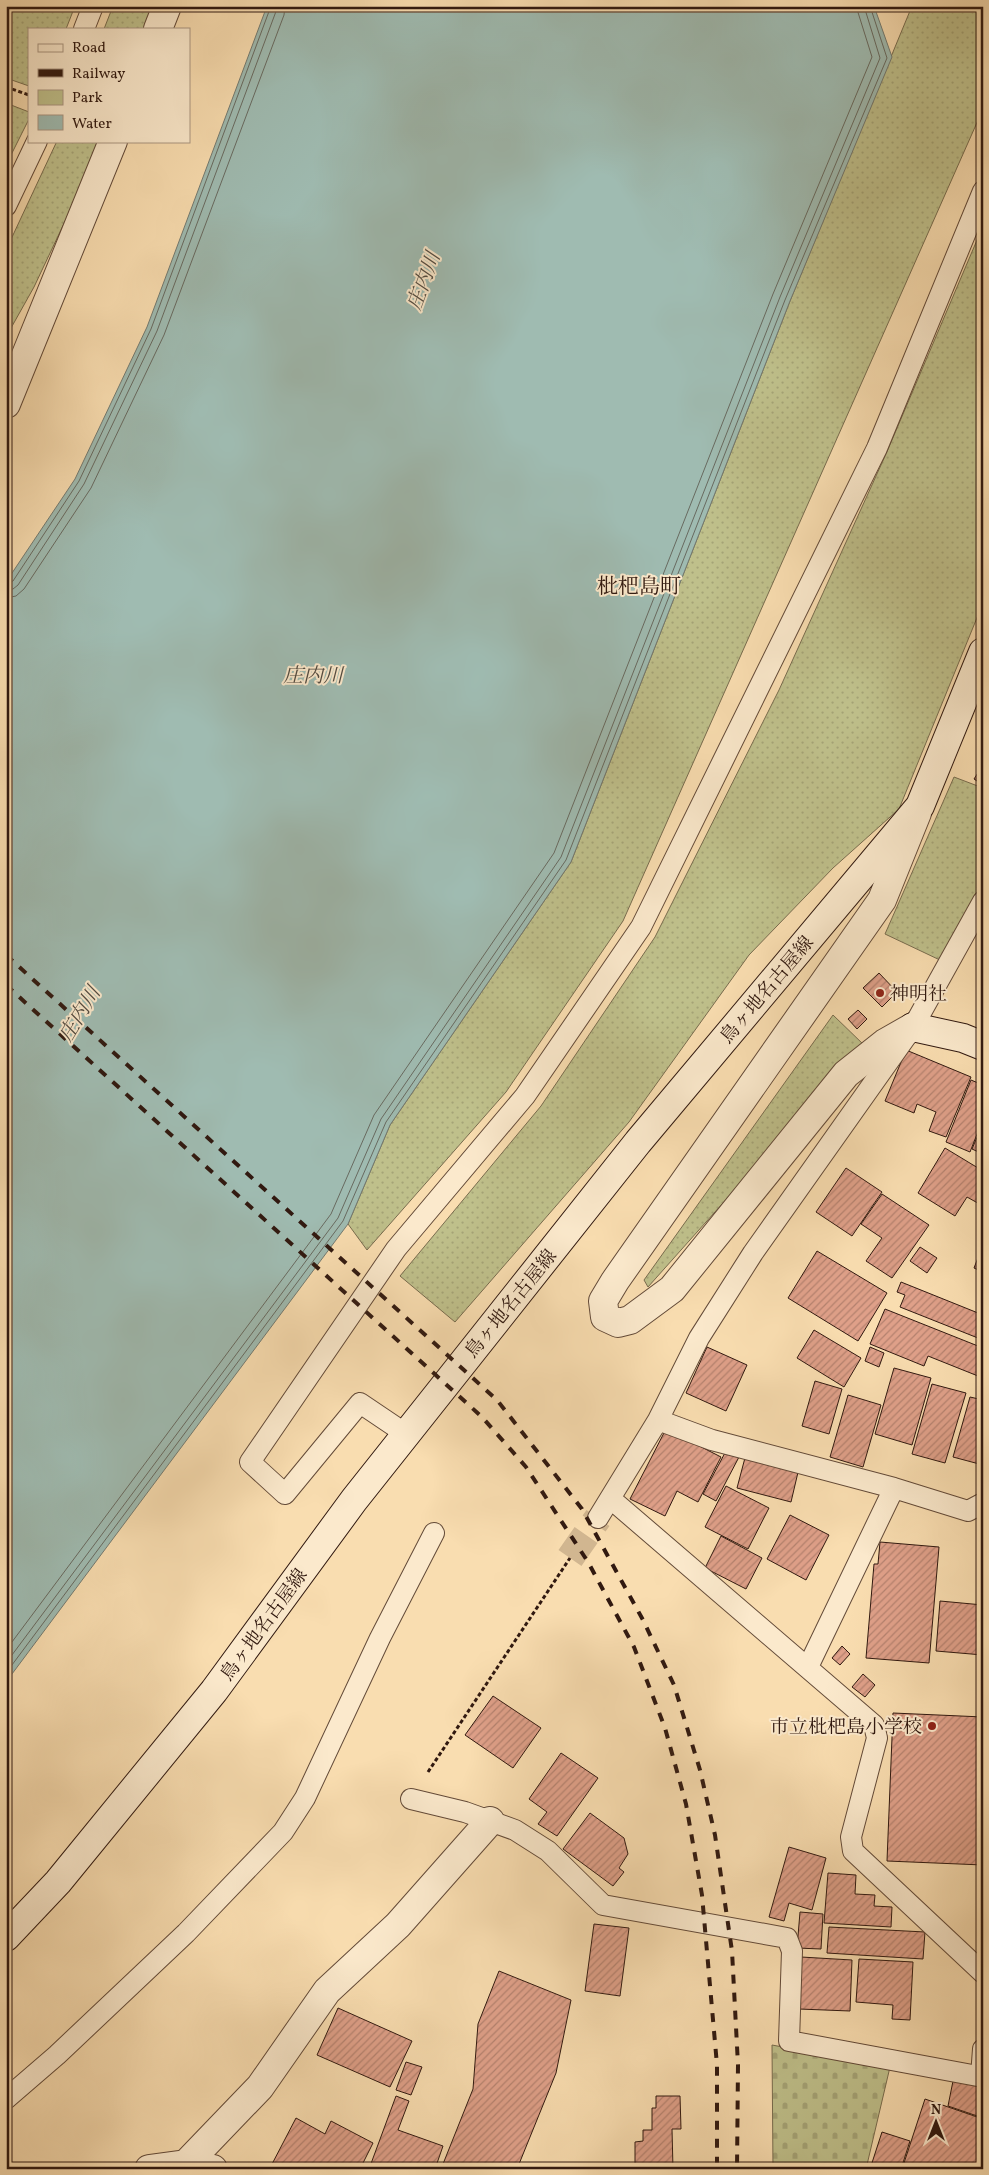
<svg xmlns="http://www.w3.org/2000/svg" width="989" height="2175" viewBox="0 0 989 2175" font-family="Vollkorn,'Noto Serif JP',serif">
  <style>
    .green { fill: url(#green-dots); stroke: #786c4e }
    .cemetery { fill: url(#cemetery-stones); stroke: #786c4e }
    .water { fill: #9fbbb1; stroke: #737a71 }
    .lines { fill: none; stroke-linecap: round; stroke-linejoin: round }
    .shore { stroke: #686a60; stroke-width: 1 }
    .building { fill: url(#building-hatch); stroke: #311910 }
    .street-tunnel { stroke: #d1b690; stroke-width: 28; stroke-dasharray: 28 14; stroke-linecap: butt }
    .lane-casing { stroke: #634a38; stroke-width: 22 }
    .street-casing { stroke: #634a38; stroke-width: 30 }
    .secondary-casing { stroke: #311910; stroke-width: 30 }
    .path { stroke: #311910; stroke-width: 3; stroke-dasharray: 4 2.5; stroke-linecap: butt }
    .lane { stroke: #fbe9cc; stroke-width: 20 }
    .street { stroke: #fbe9cc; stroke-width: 28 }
    .secondary { stroke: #fbe9cc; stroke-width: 28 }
    .rail { stroke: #311910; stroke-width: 4; stroke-dasharray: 9 9; stroke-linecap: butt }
    .poi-dot { fill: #8f2418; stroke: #fbe9cc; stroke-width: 2 }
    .labels { text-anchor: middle; stroke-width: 4; stroke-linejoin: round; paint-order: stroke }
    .street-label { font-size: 19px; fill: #311910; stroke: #fbe9cc }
    .poi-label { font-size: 19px; fill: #311910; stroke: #fbe9cc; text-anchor: start }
    .water-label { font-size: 20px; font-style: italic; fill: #524a40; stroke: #fbe9cc }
    .quarter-label { font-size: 21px; fill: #311910; stroke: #fbe9cc }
  </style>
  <defs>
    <pattern id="green-dots" width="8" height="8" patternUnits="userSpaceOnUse" patternTransform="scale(1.25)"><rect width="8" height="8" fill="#bfc08b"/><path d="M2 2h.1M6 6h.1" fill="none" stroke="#a5a477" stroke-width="1.8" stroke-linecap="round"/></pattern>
    <pattern id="cemetery-stones" width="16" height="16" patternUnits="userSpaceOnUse" patternTransform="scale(1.25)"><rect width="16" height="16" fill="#bfc08b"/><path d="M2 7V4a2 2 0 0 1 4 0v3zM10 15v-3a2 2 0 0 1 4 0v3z" fill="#a5a477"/></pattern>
    <pattern id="building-hatch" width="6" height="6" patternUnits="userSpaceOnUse" patternTransform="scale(1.25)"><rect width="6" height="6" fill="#dfa089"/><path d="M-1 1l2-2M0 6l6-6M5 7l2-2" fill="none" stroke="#b5826f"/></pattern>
  </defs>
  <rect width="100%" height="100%" fill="#f9ddb0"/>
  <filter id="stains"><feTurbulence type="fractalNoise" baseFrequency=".004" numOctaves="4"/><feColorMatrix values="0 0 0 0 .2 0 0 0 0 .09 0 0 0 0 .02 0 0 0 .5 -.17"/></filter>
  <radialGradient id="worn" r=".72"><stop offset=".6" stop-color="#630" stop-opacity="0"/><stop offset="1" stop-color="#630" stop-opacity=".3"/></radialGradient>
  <path class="green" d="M6 6H75L66 29H29V86L6 78Z
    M113 6H157L148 29H104Z
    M912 6H983V109L623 921 506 1092 367 1250 348 1224 390 1125 571 862 790 301Z
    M6 103 29 112V119L6 165Z
    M57 141H103L34 287 6 337V250Z
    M983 226V603L899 809 833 868 749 955 629 1122 455 1322 400 1276 541 1106 655 937 779 690 886 454Z
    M954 777 983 788V883L942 961 885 934Z
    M833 1015 864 1045 648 1287 644 1280Z"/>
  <path class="cemetery" d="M772 2045 890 2067 866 2169H773Z"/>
  <path class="water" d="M267 6H874L892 57 790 301 571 862 390 1125 348 1224 6 1682V582L75 479 147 327Z"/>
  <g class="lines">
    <path class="shore" d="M6 584 13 581 79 481 151 329 271 6
      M6 590 13 589 18 585 84 484 157 331 278 6
      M6 598 16 596 24 589 91 488 164 335 284 15 285 6
      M6 1650 331 1214 374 1115 554 853 773 294 872 57 856 6
      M6 1663 338 1218 381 1119 561 857 780 297 880 58 864 6
      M6 1673 343 1221 386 1122 566 860 785 300 887 58 870 6"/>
  </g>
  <path class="building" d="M983 765V785L974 779Z
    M879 973 897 992 882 1007 863 988Z
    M858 1010 867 1019 857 1029 848 1019Z
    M906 1050 971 1077 946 1137 929 1131 936 1112 917 1104 914 1113 885 1101Z
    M971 1080 983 1085V1119L970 1152 946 1142Z
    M983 1123V1154L972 1149Z
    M945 1148 983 1171V1206L967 1197 955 1216 918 1193Z
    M846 1168 882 1192 852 1236 816 1212Z
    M882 1194 929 1225 892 1278 866 1261 882 1238 861 1224Z
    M983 1245V1272L974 1268Z
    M920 1247 937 1258 927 1273 910 1261Z
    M817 1251 887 1293 858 1341 788 1298Z
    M901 1282 983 1315V1340L900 1307 905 1295 897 1292Z
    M885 1309 983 1348V1378L928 1356 924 1366 870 1344Z
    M814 1330 861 1358 844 1387 797 1358Z
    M707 1347 747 1365 726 1411 686 1393Z
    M870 1347 884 1353 879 1367 865 1361Z
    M894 1368 931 1378 912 1445 875 1434Z
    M815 1381 842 1389 829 1434 802 1426Z
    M932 1384 966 1393 945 1463 912 1454Z
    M848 1395 881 1405 863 1467 830 1457Z
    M970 1397 983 1400V1465L953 1457Z
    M666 1429 721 1457 698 1502 677 1491 665 1516 630 1499Z
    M726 1451 739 1457 716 1501 703 1494Z
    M746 1454 799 1468 791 1502 737 1488Z
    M726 1486 769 1508 748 1549 705 1527Z
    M790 1515 829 1535 806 1580 767 1559Z
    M721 1536 762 1558 746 1589 705 1568Z
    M880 1542 939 1547 929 1663 866 1658 874 1564H878Z
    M940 1601 983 1605V1655L936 1651Z
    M842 1646 850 1654 840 1665 832 1658Z
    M863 1674 875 1685 865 1697 852 1687Z
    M493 1696 541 1728 513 1768 465 1735Z
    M893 1713 983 1717V1865L887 1861Z
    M561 1753 598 1778 557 1836 538 1824 547 1812 529 1799Z
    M590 1813 624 1838 628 1854 619 1868 624 1872 613 1886 563 1849Z
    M789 1847 826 1858 812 1910 789 1903 784 1921 769 1917Z
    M828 1873 856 1875 855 1894 875 1895 874 1906 892 1907 891 1927 824 1923Z
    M800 1912 823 1914 821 1949 797 1948Z
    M594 1924 629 1928 620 1996 585 1991Z
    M829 1927 925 1932 923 1959 827 1953Z
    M801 1957 852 1960 850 2011 799 2009Z
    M859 1959 913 1962 910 2020 892 2019 893 2005 856 2002Z
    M499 1971 571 2000 556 2073 517 2169H441L473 2089 478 2024Z
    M338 2008 412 2041 390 2087 317 2055Z
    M406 2062 422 2067 411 2095 396 2090Z
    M953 2081 983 2086V2118L948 2106Z
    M396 2096 409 2101 398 2130 443 2146 435 2169H369Z
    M656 2096H680L681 2129H672L673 2169H635V2142L643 2141V2130H652V2108H656Z
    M925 2099 983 2119V2169H902Z
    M296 2118 325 2134 331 2121 373 2143 360 2169H276L271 2166Z
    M882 2132 910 2141 901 2169H870Z"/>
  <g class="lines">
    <path class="street-tunnel" d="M570 1558 598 1518"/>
    <defs>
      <path id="lane" d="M84 29 93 6
        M6 206 37 141
        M658 1420 712 1440 894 1488 968 1511 983 1503
        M406 1434 360 1403 285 1494 250 1462 396 1249 525 1096 641 927 877 448 983 191
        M611 1499 874 1725 877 1738 851 1837 853 1851 983 1973
        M598 1518 658 1420 699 1338 753 1253 913 1027 983 901
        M808 1667 894 1488
        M411 1799 465 1812 515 1830 548 1851 603 1905 787 1938 792 1951 789 2041 983 2077
        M981 2076 983 2049
        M6 2099 57 2055 186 1933 283 1832 305 1798 380 1638 434 1533"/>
      <path id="street" d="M158 29 167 6
        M6 404 113 141
        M913 1027 885 1043 846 1074 672 1289 630 1320 618 1323 605 1317 603 1301 615 1281 882 900 917 813
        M186 2164 260 2087 327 1991 398 1925 490 1821
        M149 2169 186 2164 213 2169"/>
      <path id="secondary" d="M913 1027 963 1038 983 1046
        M6 1937 58 1882 214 1691 354 1500 638 1142 920 806 983 652"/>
    </defs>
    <use href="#lane" class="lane-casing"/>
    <use href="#street" class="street-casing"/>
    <use href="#secondary" class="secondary-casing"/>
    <path class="path" d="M6 87 29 95
      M428 1772 570 1558"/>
    <use href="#lane" class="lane"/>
    <use href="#street" class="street"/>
    <use href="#secondary" class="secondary"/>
    <path class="rail" d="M6 955 497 1400 582 1509 643 1620 674 1685 700 1770 715 1835 732 1951 738 2065 737 2169
      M6 985 482 1417 526 1467 588 1562 634 1647 665 1728 686 1804 702 1895 717 2065V2169"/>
  </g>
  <g class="poi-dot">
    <circle cx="880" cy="993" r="5"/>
    <circle cx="932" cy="1726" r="5"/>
  </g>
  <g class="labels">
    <g class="street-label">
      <text transform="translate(766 989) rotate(-50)" y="7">鳥ヶ地名古屋線</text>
      <text transform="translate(510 1303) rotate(-51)" y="7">鳥ヶ地名古屋線</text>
      <text transform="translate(263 1624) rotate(-54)" y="7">鳥ヶ地名古屋線</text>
    </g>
    <g class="poi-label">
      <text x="890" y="1000">神明社</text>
      <text x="922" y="1733" text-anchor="end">市立枇杷島小学校</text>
    </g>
    <g class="water-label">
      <text transform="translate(423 281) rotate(-70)" y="7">庄内川</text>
      <text x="313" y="682">庄内川</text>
      <text transform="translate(79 1014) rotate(-59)" y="7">庄内川</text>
    </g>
    <g class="quarter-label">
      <text x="639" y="593">枇杷島町</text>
    </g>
  </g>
  <rect width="989" height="2175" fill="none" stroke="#f9ddb0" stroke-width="25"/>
  <rect x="8" y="8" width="974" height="2160" fill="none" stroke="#311910" stroke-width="2.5"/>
  <rect x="12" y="12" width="964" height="2150" fill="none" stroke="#311910"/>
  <rect x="28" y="28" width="162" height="115" fill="#fbe9cc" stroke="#aa9681"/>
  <rect x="38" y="44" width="25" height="8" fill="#fbe9cc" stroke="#aa9681"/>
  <text x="72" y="52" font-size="15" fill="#311910">Road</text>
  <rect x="38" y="69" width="25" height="8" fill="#311910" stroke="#aa9681"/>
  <text x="72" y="78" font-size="15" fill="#311910">Railway</text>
  <rect x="38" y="90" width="25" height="15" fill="#bfc08b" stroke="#aa9681"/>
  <text x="72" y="102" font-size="15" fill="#311910">Park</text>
  <rect x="38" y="115" width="25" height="15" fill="#9fbbb1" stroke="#aa9681"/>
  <text x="72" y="128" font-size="15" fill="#311910">Water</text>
  <g transform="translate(936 2122)" stroke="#fbe9cc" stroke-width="4" paint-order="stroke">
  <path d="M0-4L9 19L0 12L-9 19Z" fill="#311910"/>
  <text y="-8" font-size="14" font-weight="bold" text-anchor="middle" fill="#311910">N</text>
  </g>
  <rect width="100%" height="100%" filter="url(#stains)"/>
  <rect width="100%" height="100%" fill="url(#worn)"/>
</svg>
